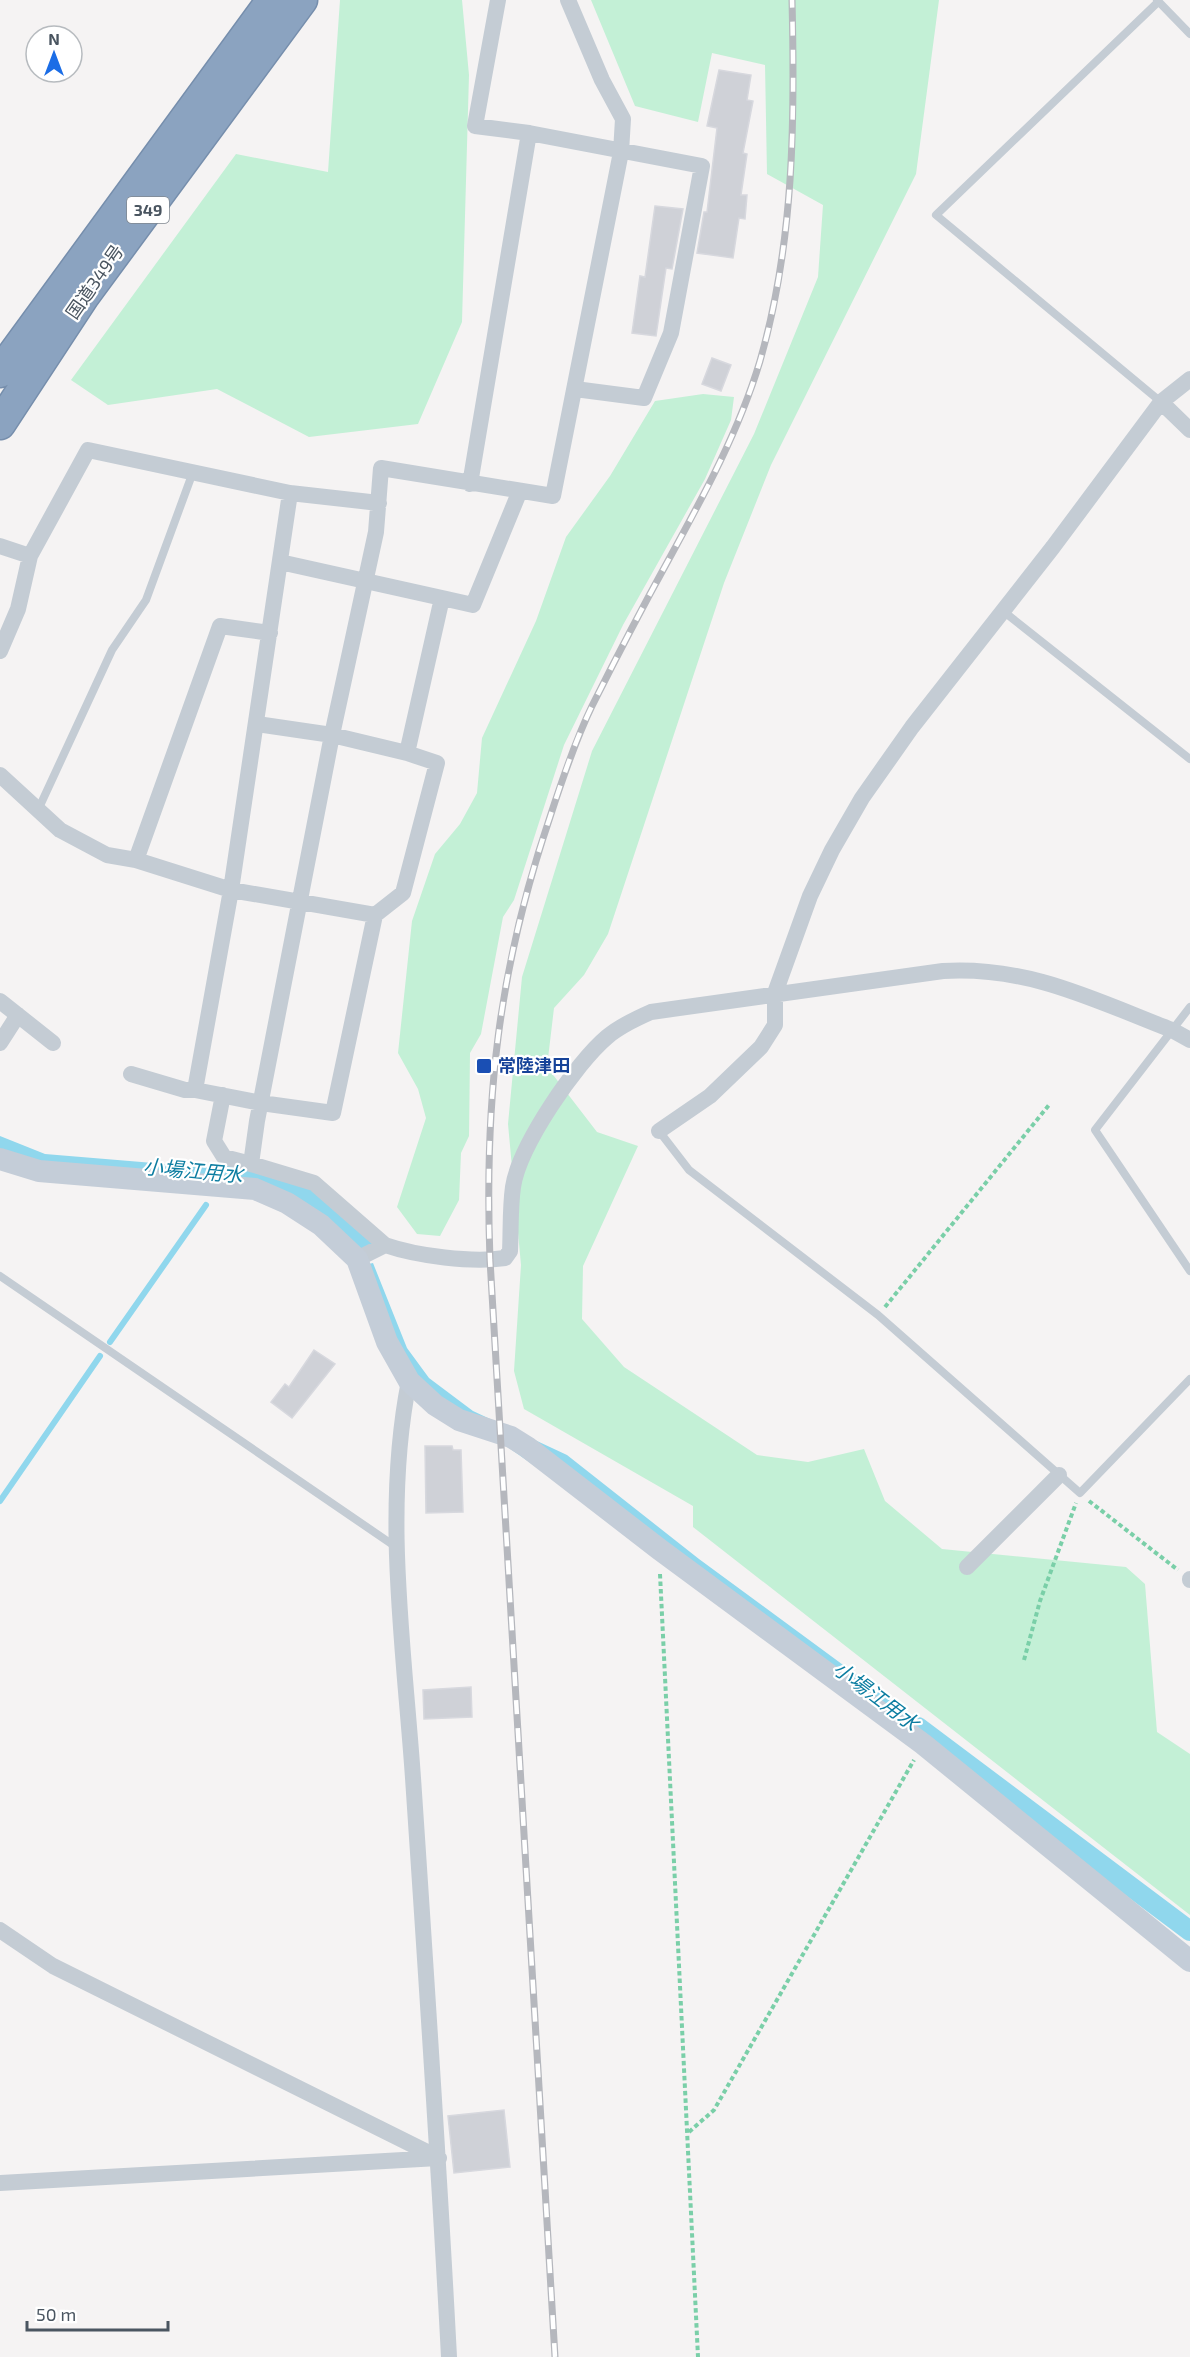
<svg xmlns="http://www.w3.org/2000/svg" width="1190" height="2357" viewBox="0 0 1190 2357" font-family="'Exo 2','Noto Sans JP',sans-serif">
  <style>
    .green { fill: #c3f0d6 }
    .water { fill: #90d7ed }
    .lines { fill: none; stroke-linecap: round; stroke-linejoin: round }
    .stream { stroke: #90d7ed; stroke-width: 6 }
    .canal { stroke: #90d7ed; stroke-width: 20 }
    .building { fill: #cfd1d7; stroke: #d7d8de; stroke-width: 1.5 }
    .highway-casing { stroke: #768eac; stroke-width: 33 }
    .path { stroke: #7acfa8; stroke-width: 4; stroke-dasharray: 4.5 3; stroke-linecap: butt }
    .lane { stroke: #c4ccd4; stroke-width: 8 }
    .street { stroke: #c4ccd4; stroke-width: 16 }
    .secondary { stroke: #c4cdd8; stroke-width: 22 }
    .highway { stroke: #8ba3c0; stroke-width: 30 }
    .rail-casing { stroke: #b5b7bd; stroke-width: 7 }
    .rail { stroke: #fff; stroke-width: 4.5; stroke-dasharray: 14; stroke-linecap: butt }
    .transit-dot { fill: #1a4fb4; stroke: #fff; stroke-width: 2 }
    .labels { text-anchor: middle; stroke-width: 4.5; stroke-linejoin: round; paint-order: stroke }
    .shield { fill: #fff; stroke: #808890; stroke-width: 1.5 }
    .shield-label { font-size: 16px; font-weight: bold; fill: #4a5560 }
    .street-label { font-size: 18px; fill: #4a5560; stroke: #fff }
    .transit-label { font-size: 18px; font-weight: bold; fill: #164399; stroke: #fff; text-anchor: start }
    .water-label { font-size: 20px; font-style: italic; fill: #0c7da1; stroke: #fff }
  </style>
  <rect width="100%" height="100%" fill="#f5f3f3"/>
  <path class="green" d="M340 0H462L469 75 462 322 418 424 309 437 217 389 108 405 71 380 236 154 328 172Z
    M591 0H939L916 174 771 465 724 583 608 934 584 975 554 1008 547 1067 597 1132 638 1146 583 1266 582 1319 624 1367 757 1455 808 1462 864 1449 885 1501 942 1549 1126 1567 1145 1584 1157 1732 1190 1754V1915L693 1527V1506L524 1409 514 1371 521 1265 508 1124 522 977 592 751 754 434 818 277 823 205 767 174 765 65 712 53 698 122 635 106Z
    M703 394 734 397 731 420 705 479 623 625 564 745 514 900 503 917 481 1034 470 1053 469 1136 461 1153 459 1200 440 1236 417 1234 397 1207 426 1118 418 1089 398 1053 412 921 435 854 460 824 477 793 482 738 536 621 566 537 610 476 655 401Z"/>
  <path class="water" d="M0 1136 45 1154 261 1172 259 1182 44 1164 0 1150Z
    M373 1263 407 1348 429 1378 473 1411 567 1455 699 1559 941 1737 935 1745 466 1418 421 1383 397 1352 364 1265Z"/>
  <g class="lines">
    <path class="stream" d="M110 1342 206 1205
      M0 1501 100 1356"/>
    <path class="canal" d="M233 1174C290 1179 333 1196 363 1246
      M918 1727 1190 1931"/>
  </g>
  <path class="building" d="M719 70 751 75 747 100 753 101 743 153 747 154 741 195H747L745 219 739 218 733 258 697 253 704 212H707L717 128 707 126Z
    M655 206 683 209 672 269 666 268 656 336 632 333 640 276 645 277Z
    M712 358 731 365 721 391 702 384Z
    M314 1350 335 1364 292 1418 271 1402 285 1384 289 1387Z
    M425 1446H452L453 1450H461L463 1512 426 1513Z
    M471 1687 472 1717 424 1719 423 1690Z
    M504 2110 510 2167 454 2173 448 2116Z"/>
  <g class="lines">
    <defs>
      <path id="highway" d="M0 372 272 0
        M0 424 84 296 302 0"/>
    </defs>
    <use href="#highway" class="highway-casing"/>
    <path class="path" d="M885 1307 1049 1105
      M1089 1501 1178 1570
      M660 1574 698 2357
      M1024 1660 1040 1601 1076 1503
      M689 2132 714 2110 914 1760"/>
    <path class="lane" d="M1157 0 1190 34
      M1158 2 936 215 1161 402
      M1003 611 1190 759
      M38 810 112 650 146 600 193 472
      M1190 1007 1095 1130 1190 1271
      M659 1131 689 1170 878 1315 1080 1493 1190 1379
      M0 1276 396 1547"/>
    <path class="street" d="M498 0 475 126 529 133 702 166 671 333 644 398 575 389
      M1161 402 1190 430
      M470 484 529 133
      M0 546 30 556
      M280 562 442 598
      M0 651 18 609 30 556 88 450 290 493 379 503
      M257 724 332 735 407 753 442 598 473 605 519 493
      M0 775 60 830 107 855 136 860 231 890 375 915 333 1113 261 1103 195 1090 231 890 290 493
      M136 860 220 626 270 633
      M375 915 403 893 437 763 407 753
      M0 1001 53 1043
      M0 1043 18 1015
      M131 1074 185 1090H195
      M223 1095 214 1141 224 1157 251 1164
      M659 1131 710 1096 761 1047 775 1025V993L810 896 832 850 862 798 912 727 1053 547 1161 402 1190 379
      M385 1245 314 1183 251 1164 257 1121 332 735 376 532 381 468 553 496 621 152 623 119 602 80 568 0
      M357 1259 385 1245C417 1256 472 1263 505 1258L510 1251C511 1230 510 1208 513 1187 519 1146 576 1063 607 1037 620 1026 635 1019 651 1012L943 971C1030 966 1094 1000 1172 1030L1190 1040
      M409 1381C383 1511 404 1647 413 1778 426 1971 439 2164 449 2357
      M967 1567 1059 1475
      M1190 1580V1579
      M0 1930 53 1966 439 2158
      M0 2183 438 2158"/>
    <path class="secondary" d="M0 1159 39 1171 255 1189 287 1203 321 1225 357 1259 387 1342 409 1381 435 1405 459 1420 511 1437 527 1447 659 1549 923 1744 1190 1961"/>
    <use href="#highway" class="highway"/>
    <defs>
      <path id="rail" d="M555 2357 490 1260C484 1100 498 970 550 817 562 780 575 741 592 706 617 656 642 608 669 559 704 495 739 431 760 361 794 243 795 122 792 0"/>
    </defs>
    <use href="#rail" class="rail-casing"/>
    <use href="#rail" class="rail"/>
  </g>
  <rect class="transit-dot" x="476" y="1058" width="16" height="16" rx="3"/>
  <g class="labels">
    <rect class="shield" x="127" y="197" width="42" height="26" rx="4.5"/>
    <g class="shield-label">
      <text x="148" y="216">349</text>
    </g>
    <g class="street-label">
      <text transform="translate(95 282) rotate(-55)" y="6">国道349号</text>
    </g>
    <g class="transit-label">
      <text x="498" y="1072">常陸津田</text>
    </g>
    <g class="water-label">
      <text transform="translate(193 1171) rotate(5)" y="7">小場江用水</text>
      <text transform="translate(876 1696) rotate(37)" y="7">小場江用水</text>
    </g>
  </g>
  <g transform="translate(54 54)"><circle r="28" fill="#ffffff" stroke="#b7bbbf" stroke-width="1.5"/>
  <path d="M0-4.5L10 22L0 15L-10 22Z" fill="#1b6de6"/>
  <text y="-9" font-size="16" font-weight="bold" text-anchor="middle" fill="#4a5560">N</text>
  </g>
  <path d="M27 2321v9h141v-9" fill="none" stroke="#4a5560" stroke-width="3"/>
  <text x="36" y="2321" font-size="18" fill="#4a5560" stroke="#ffffff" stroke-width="4.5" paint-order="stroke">50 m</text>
</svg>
